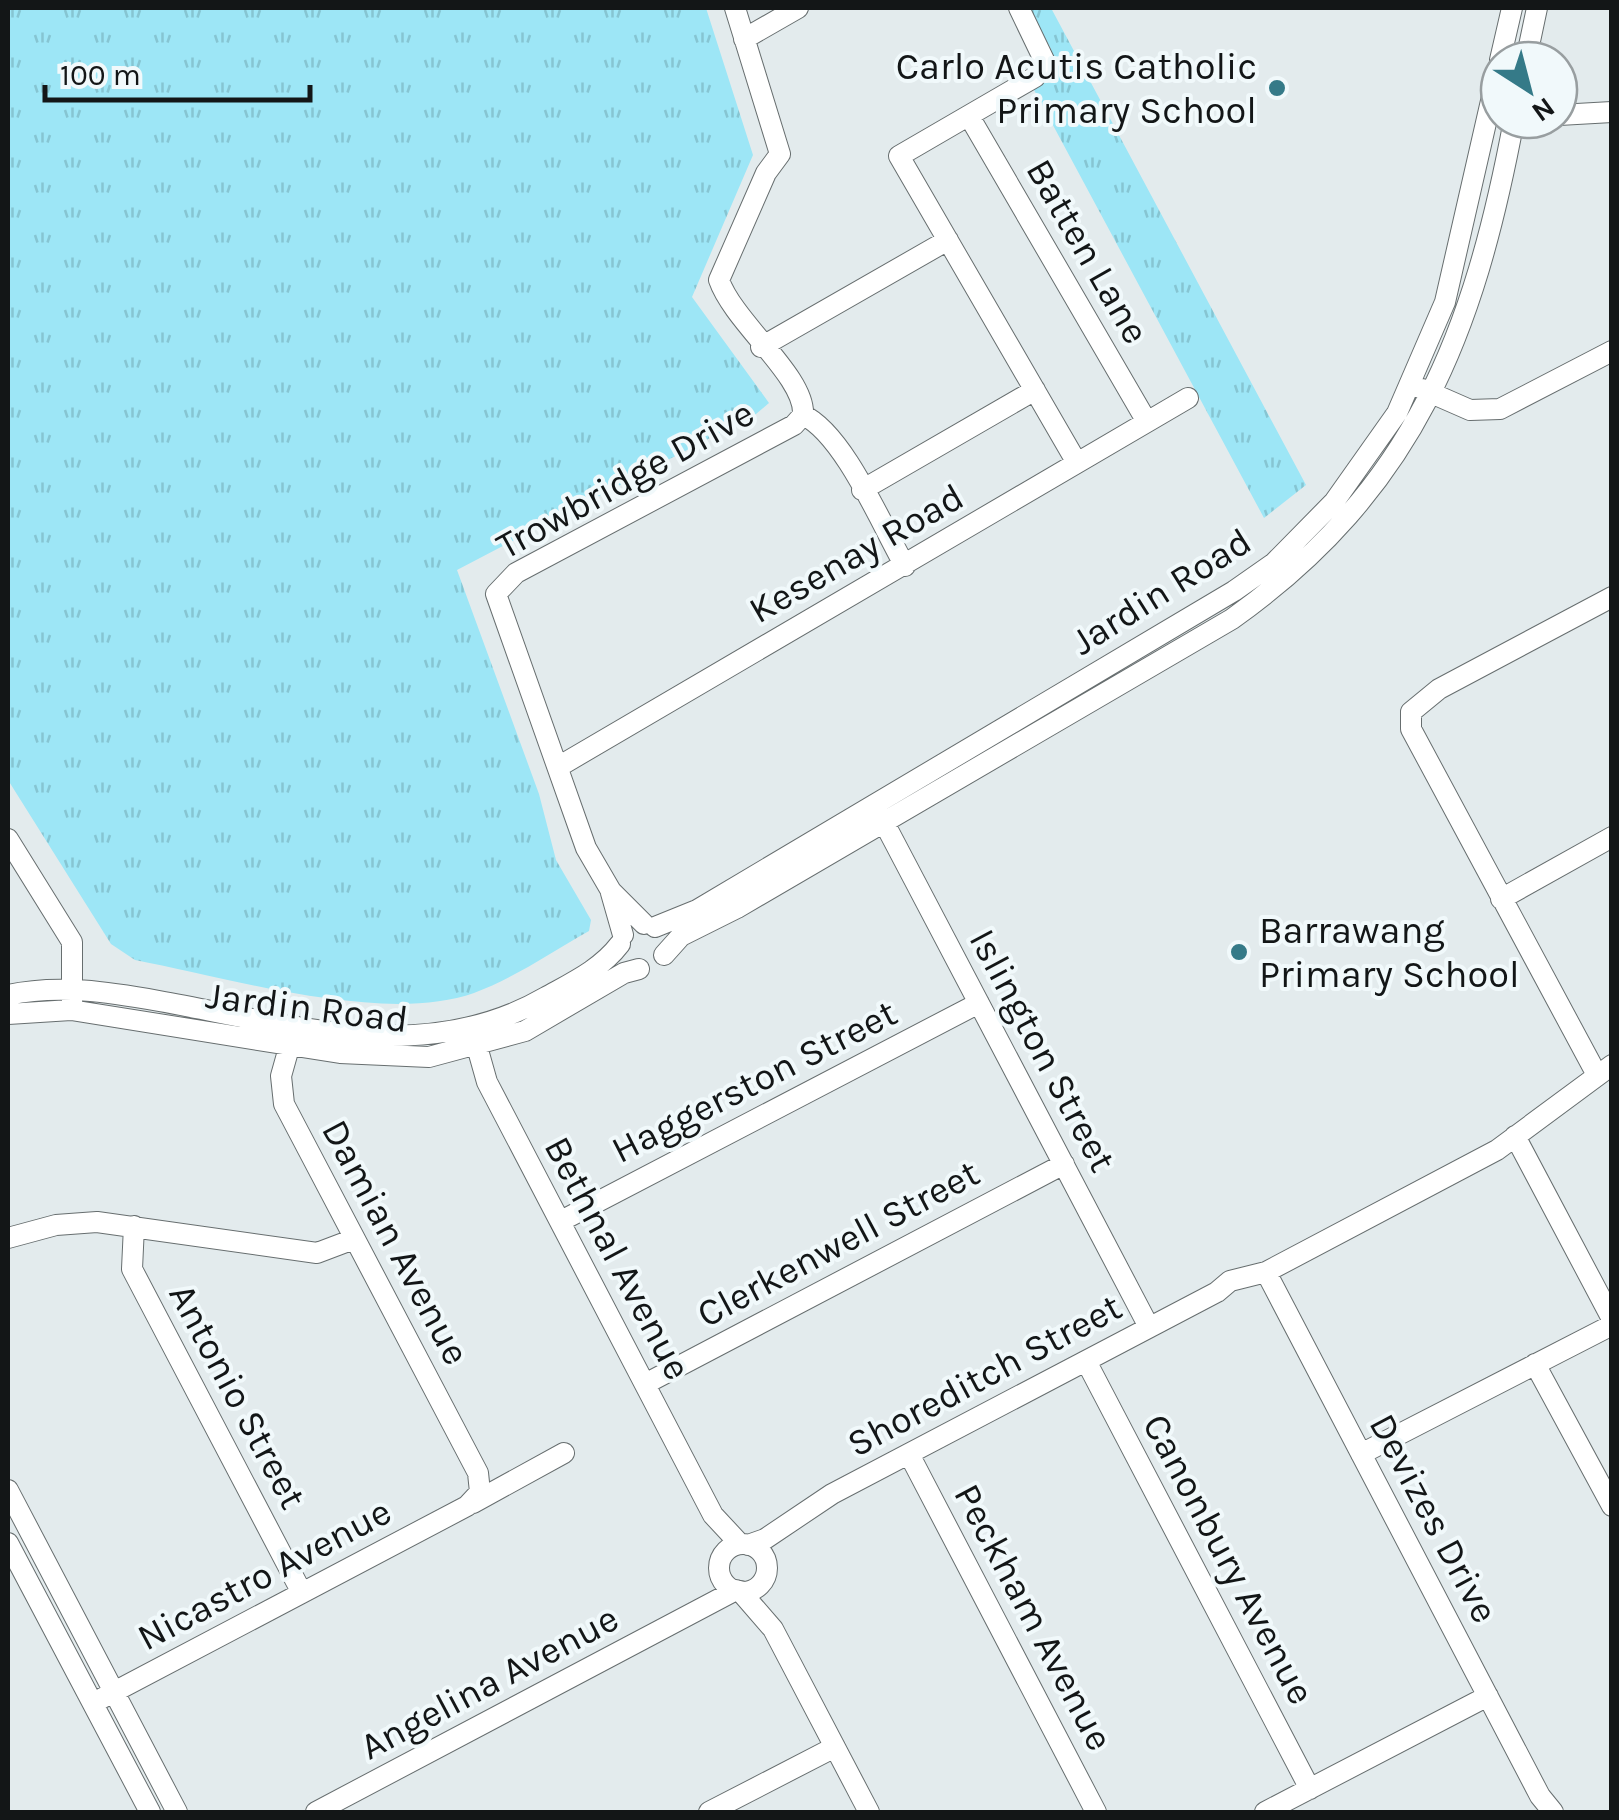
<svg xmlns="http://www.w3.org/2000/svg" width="1619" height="1820" viewBox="0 0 1619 1820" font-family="Karla,sans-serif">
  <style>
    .park { fill: url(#park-tufts) }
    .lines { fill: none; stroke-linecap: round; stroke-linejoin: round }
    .minor-casing { stroke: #676e6f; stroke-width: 22 }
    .minor { stroke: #fff; stroke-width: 20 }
    .poi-dot { fill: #357a88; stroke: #f1f9fb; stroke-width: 4 }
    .labels { text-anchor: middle; stroke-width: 8; stroke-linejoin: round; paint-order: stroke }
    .poi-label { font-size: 38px; fill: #131617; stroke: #f1f9fb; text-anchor: end }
    .street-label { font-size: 38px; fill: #131617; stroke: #f1f9fb }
  </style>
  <defs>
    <pattern id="park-tufts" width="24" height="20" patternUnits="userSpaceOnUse" patternTransform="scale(2.5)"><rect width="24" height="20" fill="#9de6f6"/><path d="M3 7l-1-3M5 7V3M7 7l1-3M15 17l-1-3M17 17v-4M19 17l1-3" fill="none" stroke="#86c5d2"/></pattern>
  </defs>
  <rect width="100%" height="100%" fill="#e3ebed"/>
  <path class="park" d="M8 8H706L753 155 692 297 769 403 756 414 457 570 539 794 556 860 591 920 589 931C551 952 515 978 474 993 384 1025 229 978 135 960L111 944 8 780Z
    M1028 8H1051L1306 485 1264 518 1033 88 1053 64 1051 49Z"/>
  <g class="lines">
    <defs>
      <path id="minor" d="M735 8 780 154 766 173 719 280C734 323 806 377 803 415
        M1019 8 1044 60 1035 77 899 156 1077 463
        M744 39 798 8
        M1500 60 1512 8
        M1526 60 1537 8
        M1559 115 1612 112
        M969 116 1147 422
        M761 347 948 240
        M1422 389 1470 410 1500 409 1612 351
        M803 415C844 434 882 526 905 566
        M862 490 1035 390
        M558 767 1188 398
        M878 811 1149 1327
        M8 839 72 942V1003
        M611 893 623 935
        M1501 899 1612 837
        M644 924 611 891 586 848 496 594 516 573 794 425 803 415
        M655 927 697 910 1234 591 1274 563 1334 502 1397 413 1445 302 1499 66
        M664 955 681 936 737 908 1232 619C1415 489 1474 333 1514 120
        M8 995C58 984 109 992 159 1001 289 1024 424 1068 546 997 573 982 601 969 620 944
        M8 1014 71 1010 340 1053 429 1057 525 1031 624 973 639 969
        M474 1036 487 1082 713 1515 740 1544
        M1597 1075 1411 729V712L1439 689 1612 597
        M1515 1136 1612 1319
        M561 1221 979 1003
        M134 1226 132 1269 302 1593
        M8 1238 56 1225 97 1222 317 1253 354 1239
        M1266 1272 1540 1796 1553 1812
        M1086 1361 1310 1789
        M1535 1364 1612 1506
        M645 1384 1064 1164
        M909 1454 1096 1812
        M1361 1454 1612 1325
        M8 1490 177 1812
        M473 1503 564 1453
        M8 1543 150 1812
        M719 1568a24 24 0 1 1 48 0a24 24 0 1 1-48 0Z
        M748 1545 765 1539 832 1494 1217 1292 1230 1281 1266 1272 1497 1150 1612 1065
        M740 1591 773 1629 869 1812
        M93 1703 467 1506 480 1492 478 1473 284 1104 281 1076 295 1026
        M316 1812 736 1590
        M709 1812 835 1747
        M1265 1812 1488 1696"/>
    </defs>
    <use href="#minor" class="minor-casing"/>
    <use href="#minor" class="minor"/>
  </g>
  <g class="poi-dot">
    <circle cx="1277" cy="88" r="10"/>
    <circle cx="1239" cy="952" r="10"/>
  </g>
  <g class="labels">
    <g class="poi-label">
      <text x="1257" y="79">Carlo Acutis Catholic<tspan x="1257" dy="44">Primary School</tspan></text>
      <text x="1259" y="943" text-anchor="start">Barrawang<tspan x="1259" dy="44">Primary School</tspan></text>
    </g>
    <g class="street-label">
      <text transform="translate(1088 251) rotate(60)" y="13">Batten Lane</text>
      <text transform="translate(625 479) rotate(-29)" y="13">Trowbridge Drive</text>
      <text transform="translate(856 553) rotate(-30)" y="13">Kesenay Road</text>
      <text transform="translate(1161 591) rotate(-32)" y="13">Jardin Road</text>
      <text transform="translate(307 1007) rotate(7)" y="13">Jardin Road</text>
      <text transform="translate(1043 1050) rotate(62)" y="13">Islington Street</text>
      <text transform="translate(754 1081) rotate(-27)" y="13">Haggerston Street</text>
      <text transform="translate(396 1242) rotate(62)" y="13">Damian Avenue</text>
      <text transform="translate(838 1243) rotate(-28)" y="13">Clerkenwell Street</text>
      <text transform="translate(618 1258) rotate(62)" y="13">Bethnal Avenue</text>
      <text transform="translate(984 1375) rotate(-28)" y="13">Shoreditch Street</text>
      <text transform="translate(238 1396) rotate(62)" y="13">Antonio Street</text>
      <text transform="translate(1434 1518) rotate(62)" y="13">Devizes Drive</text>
      <text transform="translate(1229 1559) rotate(62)" y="13">Canonbury Avenue</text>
      <text transform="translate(264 1574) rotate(-28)" y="13">Nicastro Avenue</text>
      <text transform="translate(1034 1617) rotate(62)" y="13">Peckham Avenue</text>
      <text transform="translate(489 1682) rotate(-28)" y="13">Angelina Avenue</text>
    </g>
  </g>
  <rect width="1619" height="1820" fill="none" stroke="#131617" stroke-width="20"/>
  <g transform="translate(1529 90) rotate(144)"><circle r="48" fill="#f1f9fb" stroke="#989ea0" stroke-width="2.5"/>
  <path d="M0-8L18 38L0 25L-18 38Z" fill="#357a88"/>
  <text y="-15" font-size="28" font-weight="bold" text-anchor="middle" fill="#131617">N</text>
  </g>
  <path d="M45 85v15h265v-15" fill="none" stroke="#131617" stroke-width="5"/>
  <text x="60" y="85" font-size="30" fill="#131617" stroke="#f1f9fb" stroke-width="8" paint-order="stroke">100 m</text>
</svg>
